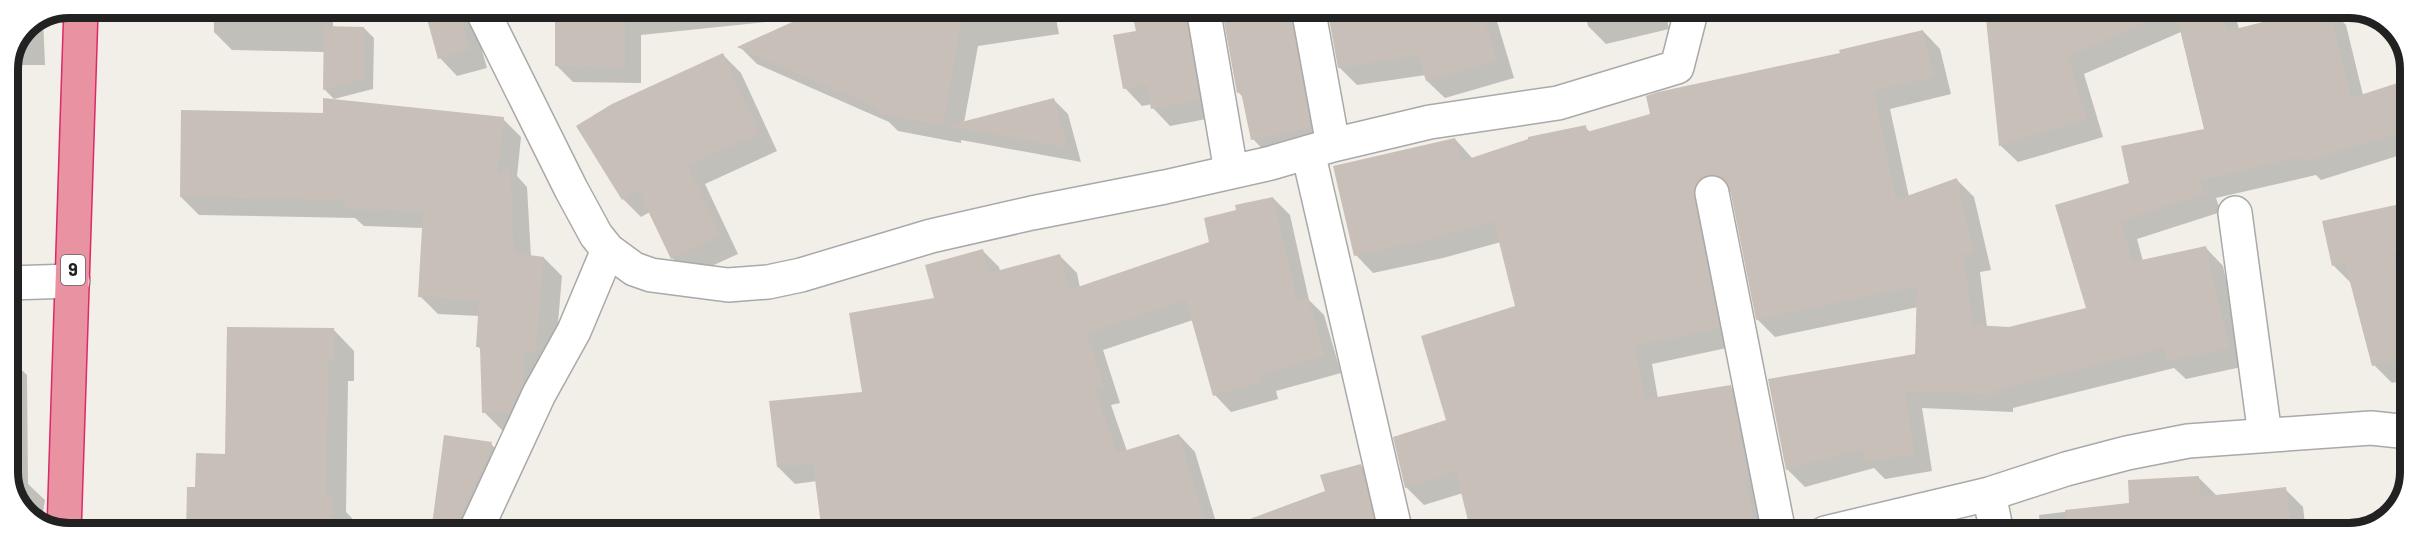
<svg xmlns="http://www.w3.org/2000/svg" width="2418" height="541" viewBox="0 0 2418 541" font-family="Barlow,sans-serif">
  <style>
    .shadow { fill: #0003 }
    .building { fill: #c7bfb8 }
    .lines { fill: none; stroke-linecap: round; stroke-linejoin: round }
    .street-casing { stroke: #a9a9a9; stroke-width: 36 }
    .highway-casing { stroke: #dc2a67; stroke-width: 36 }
    .street { stroke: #fff; stroke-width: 33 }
    .highway { stroke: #e892a2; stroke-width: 33 }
    .labels { text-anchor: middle; stroke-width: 4.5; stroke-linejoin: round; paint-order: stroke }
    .shield { fill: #fff; stroke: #646464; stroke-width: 1.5 }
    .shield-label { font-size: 18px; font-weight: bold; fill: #222 }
    .rim { fill: none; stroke: #222; stroke-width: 8 }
  </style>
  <rect width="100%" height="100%" fill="#f2efe9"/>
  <path class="shadow" d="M214 8H333V28H364L374 38 373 89 334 99 325 90V52L232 50 214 32Z
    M426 8H470L487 68 457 76 440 58Z
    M557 8H845L844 13 891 33 897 8H1054L1059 34 978 46 964 123 1053 99 1068 114 1081 162 961 140V143L898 131 889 122 757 64 740 47 804 18 641 35V83L573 82 556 65Z
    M1133 8H1215L1217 117 1170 126 1153 108 1152 104 1142 106 1125 88 1137 32Z
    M1224 8H1320L1328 144 1270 157 1253 139 1243 97 1238 92Z
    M1329 8H1493L1514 78 1445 98 1427 81 1426 75 1357 85 1339 67Z
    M1584 8H1665L1669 29 1606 44 1588 26Z
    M1986 9H2234L2239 29 2321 9H2330L2346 25 2363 95 2410 81V152L2321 180 2316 175 2216 198 2221 212 2137 239 2143 261 2206 248 2223 266 2246 366 2186 379 2174 368 2013 408V412L1922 408 1932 471 1885 479 1874 468 1805 487 1787 469 1916 355 1918 307 1775 337 1758 320 1732 192H1726L1736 346 1652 364 1658 399 1730 387 1748 404 1771 533H1472L1463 493 1424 505 1406 487 1517 307 1501 242 1443 258 1373 273 1356 255 1455 139 1473 159 1585 127 1591 133 1842 54 1923 31 1940 49 1951 94 1890 109 1909 197 1956 179 1974 197 1991 270 1980 272 1987 327 2009 328 2088 309 2131 184 2205 131 2181 32 2084 74 2103 137 2018 162 2000 145Z
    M43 18 45 65H9L26 25Z
    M723 55 741 73 777 151 705 184 738 254 690 276 672 258 650 212 641 217 623 199Z
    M503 119 521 137 517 176 527 187 531 257 544 258 562 276 554 369 528 430H502L484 412 482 350 478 347 480 316 438 314 420 296 423 228 364 226 355 218 199 215 181 197Z
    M1273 198 1290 215 1309 300 1324 315 1341 373 1276 391 1278 399 1231 412 1215 395 1193 320 1103 350 1120 403 1111 405 1127 451 1179 435 1195 452 1219 532 1326 492 1360 465 1377 482 1389 533H826L817 481 795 484 778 467 863 393 936 300 982 250 999 267 1000 271 1060 256 1077 273 1080 288 1211 243 1237 211Z
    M2400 206 2410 216 2409 379 2392 383 2374 365 2351 283 2333 265Z
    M334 330 354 351V381H348L346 512 352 518V532H188V489H197Z
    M8 357 27 375 28 484 45 500 41 524 23 513 8 480Z
    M445 437 491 444 506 459 474 532H432Z
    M2198 477 2216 495 2285 489 2303 507 2306 533H2041L2039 515 2131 504Z
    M1944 530 1948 533H1933Z"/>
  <path class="building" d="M424 8H458L470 50 438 59Z
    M555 8H625V67L555 66Z
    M823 8H964L943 126 878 114 879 109 737 47Z
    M1131 8H1185L1200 100 1151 109 1147 85 1123 89 1113 35 1136 31Z
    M1240 8H1290L1311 127 1251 140 1241 92 1237 93 1222 11Z
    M1327 8H1481L1497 61 1426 81 1418 56 1338 68Z
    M1985 9H2221L2227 31 2315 9H2329L2351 98 2410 79V129L2302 163 2300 157 2200 181 2205 194 2121 221 2132 262 2206 246 2229 348 2167 362 2164 348 1996 390V395L1905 391 1915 454 1866 462 1863 449 1786 470 1768 379 1915 354 1917 286 1756 320 1730 189 1726 181 1719 176 1708 175 1699 179 1694 188V196L1720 328 1635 346 1645 399 1731 385 1749 479 1744 481 1757 527 1735 533H1471L1456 472 1405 488 1393 437 1446 420 1421 336 1515 306 1494 222 1424 241 1354 256 1333 166 1455 138 1462 161 1528 139V137L1586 125 1587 132 1650 114 1646 96 1658 92 1840 53 1839 50 1923 30 1934 77 1874 91 1896 200 1957 178 1974 252 1963 255 1973 325 2009 327 2086 308 2055 205 2129 183 2121 146 2204 129 2175 9 2068 57 2087 119 1999 146Z
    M324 26 364 27V79L323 90Z
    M723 53 760 133 688 166 721 236 671 259 638 190 622 200 576 126 612 104Z
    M323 98 504 117 498 174 510 167 514 253 544 257 536 352 523 351 524 382 510 412 482 413 480 347H476L479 300 418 297 423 211 344 209 345 200 180 197 181 110 323 113Z
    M1054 98 1068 148 946 126Z
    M1273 197 1297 300 1308 297 1325 356 1260 375 1262 382 1213 396 1186 300 1087 334 1104 386 1095 389 1117 453 1179 434 1209 533H822L813 464 777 467 769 401 862 392 849 313 934 298 925 265 983 249 989 273 1060 254 1069 290 1209 242 1204 218 1236 210 1235 205Z
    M2400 204 2410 249 2392 253 2410 320 2409 357 2372 366 2345 263 2332 266 2322 221Z
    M227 327 334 328V360H328L326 495H332L331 532H186L187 487H195L196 453 225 454Z
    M444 435 492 442 489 456 452 532H431Z
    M1361 464 1377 533H1224L1223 529 1325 491 1320 475Z
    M2199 476 2200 497 2286 487 2292 533H2066L2065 510 2129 503 2128 480Z"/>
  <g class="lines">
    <defs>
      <path id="street" d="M481 8 571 189 596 235 608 250 634 269 651 275 728 285 768 282 801 275 931 236 1032 213 1165 187 1271 163 1333 145 1430 122 1558 103 1677 67 1692 8
        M1203 8 1231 171
        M1308 8 1333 145
        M1308 152 1396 533
        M1712 193 1779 533
        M2235 213 2265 435
        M8 283 73 281
        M1989 494 1997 533
        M475 532 539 394 574 331 608 250
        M1825 533 1989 494 2066 469 2127 453 2188 441 2371 428 2409 432"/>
      <path id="highway" d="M64 532 81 8"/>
    </defs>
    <use href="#street" class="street-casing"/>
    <use href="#highway" class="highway-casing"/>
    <use href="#street" class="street"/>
    <use href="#highway" class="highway"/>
  </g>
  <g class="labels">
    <rect class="shield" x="61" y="255" width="24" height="30" rx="4.5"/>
    <g class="shield-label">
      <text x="73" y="276">9</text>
    </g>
  </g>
  <path d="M0 0H2418V541H0ZM69 18H2349A51 51 0 0 1 2400 69V472A51 51 0 0 1 2349 523H69A51 51 0 0 1 18 472V69A51 51 0 0 1 69 18Z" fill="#fff" fill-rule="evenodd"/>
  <path class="rim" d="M69 18H2349A51 51 0 0 1 2400 69V472A51 51 0 0 1 2349 523H69A51 51 0 0 1 18 472V69A51 51 0 0 1 69 18Z"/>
</svg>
